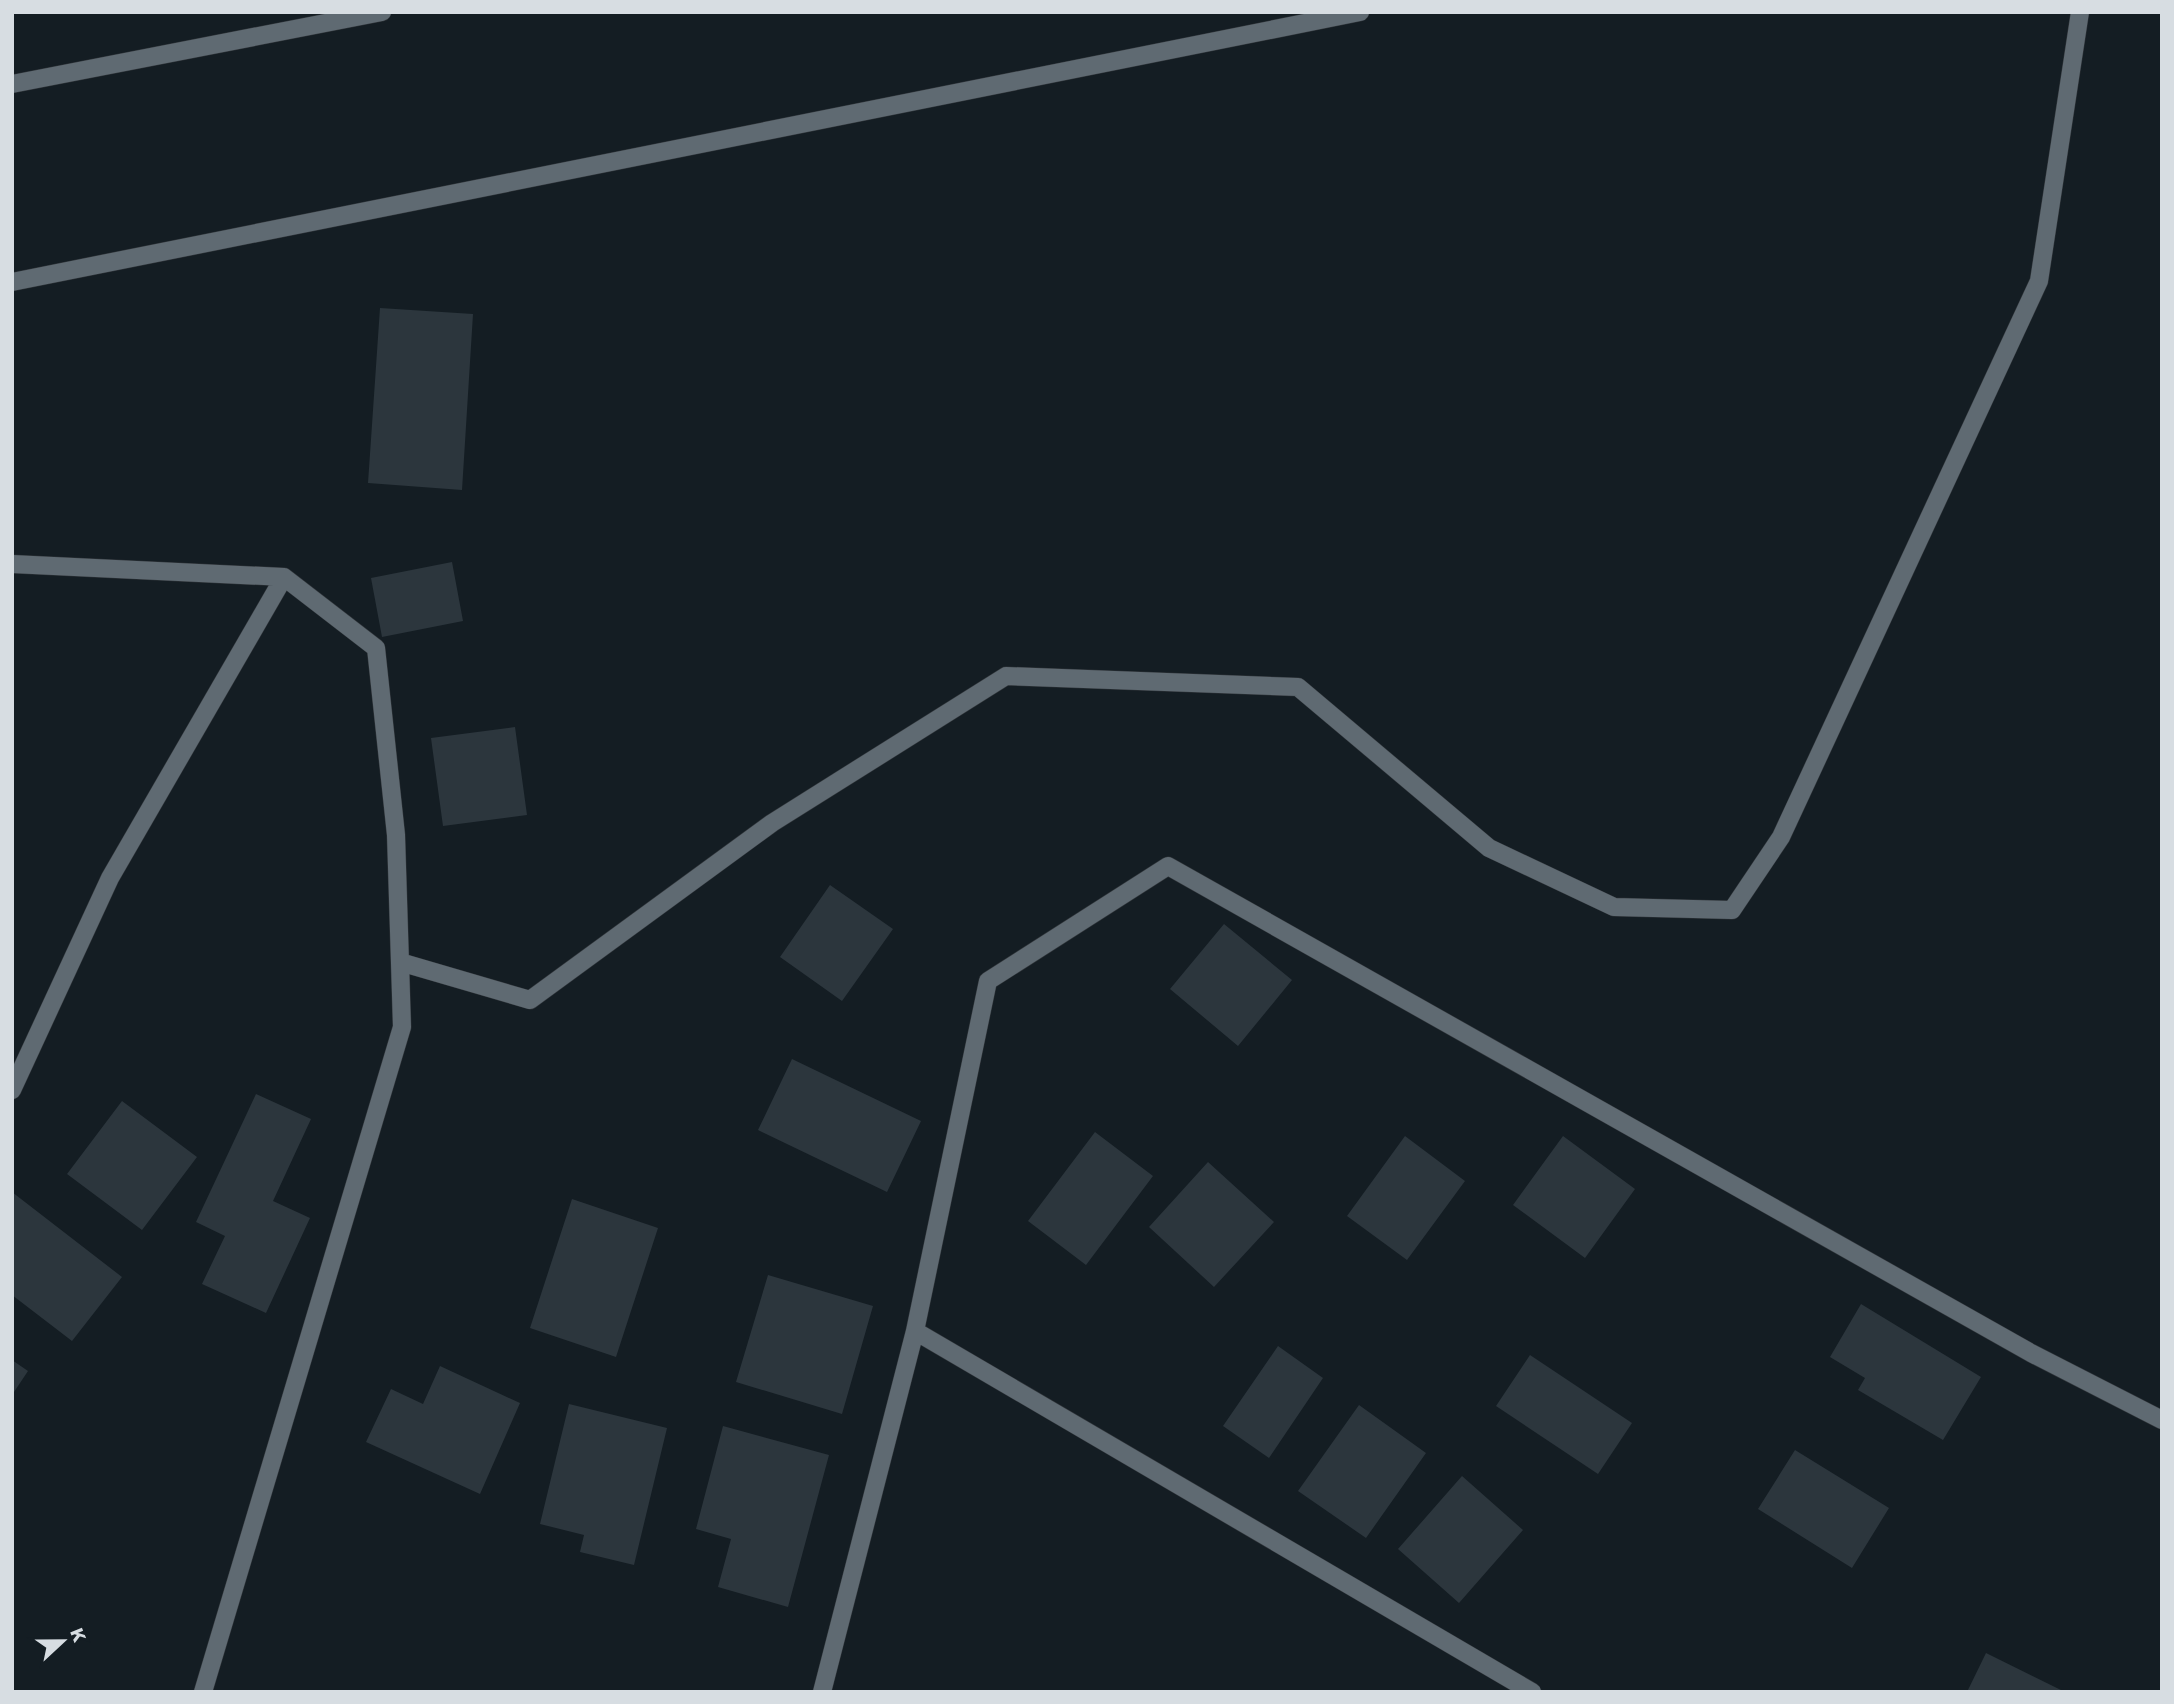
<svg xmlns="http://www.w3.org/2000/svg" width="2174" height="1704" viewBox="0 0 2174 1704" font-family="'Work Sans',sans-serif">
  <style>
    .building { fill: #2c363d }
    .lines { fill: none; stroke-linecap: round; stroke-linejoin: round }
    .minor-casing { stroke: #31363b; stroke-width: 19 }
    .minor { stroke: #5f6a72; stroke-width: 18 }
  </style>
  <rect width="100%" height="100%" fill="#141d23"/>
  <path class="building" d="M380 308 473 314 462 490 368 483Z
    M452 562 463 621 382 637 371 578Z
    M515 727 527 815 443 826 431 738Z
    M830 885 893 929 842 1001 780 957Z
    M1224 924 1292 980 1238 1046 1170 989Z
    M792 1059 921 1121 887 1192 758 1130Z
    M256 1094 311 1119 273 1201 310 1218 266 1313 202 1284 225 1236 196 1222Z
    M122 1101 197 1157 142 1230 67 1174Z
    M1095 1132 1153 1176 1086 1265 1028 1221Z
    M1405 1136 1465 1181 1407 1260 1347 1216Z
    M1563 1136 1635 1189 1585 1258 1513 1205Z
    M1208 1162 1274 1222 1214 1287 1149 1227Z
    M12 1192 122 1277 72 1341 12 1295Z
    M572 1199 658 1228 616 1357 530 1328Z
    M768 1275 873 1306 842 1414 736 1382Z
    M1861 1304 1981 1377 1943 1440 1858 1390 1865 1378 1830 1357Z
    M1278 1346 1323 1378 1269 1458 1223 1426Z
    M1530 1355 1632 1423 1598 1474 1496 1406Z
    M12 1360 28 1371 12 1395Z
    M440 1366 520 1403 480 1494 366 1442 391 1389 423 1404Z
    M569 1404 667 1428 634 1565 580 1552 584 1535 540 1524Z
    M1359 1405 1426 1453 1366 1538 1298 1491Z
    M723 1426 829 1455 788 1607 718 1587 731 1539 696 1529Z
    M1795 1450 1889 1508 1852 1568 1758 1509Z
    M1462 1476 1523 1530 1459 1603 1398 1549Z
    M1986 1653 2065 1692H1967Z"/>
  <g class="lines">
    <defs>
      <path id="minor" d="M12 84 382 12
        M12 282 1360 12
        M12 564 284 577 376 648 396 835 402 1027 203 1692
        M400 962 530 1000 772 823 1006 676 1298 687 1489 848 1614 907 1732 910 1781 837 2039 281 2080 12
        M12 1090 110 878 284 577
        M915 1331 1532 1692
        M822 1692 915 1331 988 981 1168 866 2031 1353 2162 1420"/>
    </defs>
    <use href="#minor" class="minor-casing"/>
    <use href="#minor" class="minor"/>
  </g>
  <rect width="2174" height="1704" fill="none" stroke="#d7dde2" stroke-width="28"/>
  <g transform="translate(63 1641) rotate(68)" stroke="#141d23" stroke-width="5" paint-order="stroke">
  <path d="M0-5L12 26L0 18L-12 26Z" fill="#d7dde2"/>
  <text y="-10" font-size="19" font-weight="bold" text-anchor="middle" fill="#d7dde2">K</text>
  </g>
</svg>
